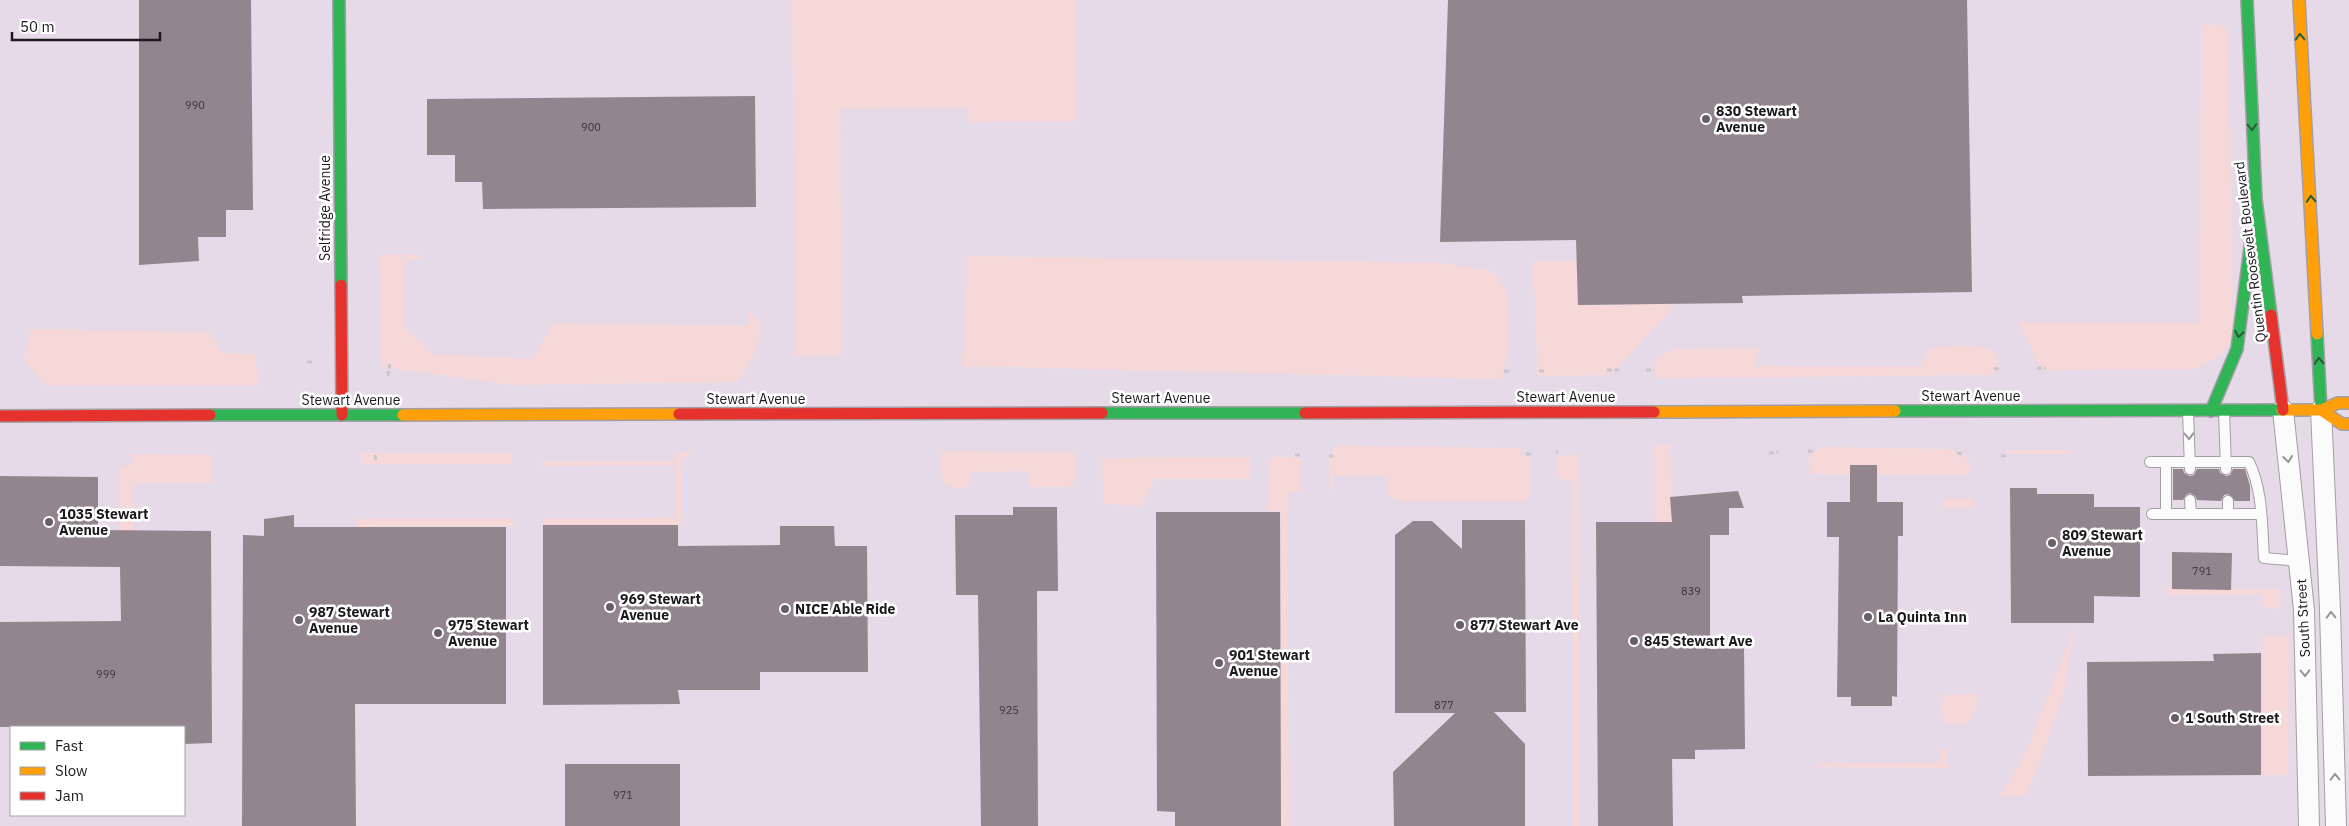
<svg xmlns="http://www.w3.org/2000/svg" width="2349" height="826" viewBox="0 0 2349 826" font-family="'IBM Plex Sans',sans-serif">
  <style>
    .built { fill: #e7dae8; fill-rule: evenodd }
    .green { fill: #f5d8d7 }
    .building { fill: #93858d }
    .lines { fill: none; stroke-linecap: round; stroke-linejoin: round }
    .lane-casing { stroke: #a49ea5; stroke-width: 12 }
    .street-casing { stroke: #a49ea5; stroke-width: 22 }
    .fast-casing { stroke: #a49ea5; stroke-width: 14 }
    .slow-casing { stroke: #a49ea5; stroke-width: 14 }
    .jam-casing { stroke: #a49ea5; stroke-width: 14 }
    .path { stroke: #c8c7c9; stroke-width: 3; stroke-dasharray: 5 2.5; stroke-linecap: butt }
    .lane { stroke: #fcfbfc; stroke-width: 10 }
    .street { stroke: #fcfbfc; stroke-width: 20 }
    .fast { stroke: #30b455; stroke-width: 11 }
    .slow { stroke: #ff9f0a; stroke-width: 11 }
    .jam { stroke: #e5322d; stroke-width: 11 }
    .oneway { stroke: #255e36 }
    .oneway2 { stroke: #979598 }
    .poi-dot { fill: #656066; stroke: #fff; stroke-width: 2 }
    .labels { text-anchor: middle; stroke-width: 5; stroke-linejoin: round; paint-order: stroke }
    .number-label { font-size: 11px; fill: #3a3339 }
    .poi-label { font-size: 14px; font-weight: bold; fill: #1c181d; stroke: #fff; text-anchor: start }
    .street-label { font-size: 14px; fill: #1c181d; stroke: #fff }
  </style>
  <rect width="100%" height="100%" fill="#ede6ee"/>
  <path class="built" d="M0 0H2349V826H0ZM11 727H184V815H11Z"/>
  <path class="green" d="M792 0H1075L1077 121 969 122 968 108 840 109 842 355 796 356Z
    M2210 24 2221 25 2229 33 2233 337 2222 354 2196 369 2041 370 2019 322H2200L2201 30V25Z
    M380 254 419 255 421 258 405 260V328L432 354 532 359 554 323 748 326 750 312 760 323C761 346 750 363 737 382L511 385 382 367Z
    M968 256 1439 263 1492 271 1507 291 1510 344 1501 379 962 366Z
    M1533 261H1577L1578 305 1672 304 1668 314 1610 375 1538 376Z
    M31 329 209 332 223 353 255 354 259 385H46L24 360Z
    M1931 347C1953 347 2008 337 1997 371L1989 375 1660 378 1653 372 1654 366 1659 357 1673 349 1757 348 1759 353 1753 366 1920 367Z
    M1654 445H1670L1672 522H1656Z
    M1340 446 1522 448V456L1530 457V496L1523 502H1398L1388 494 1387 476H1334L1331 492 1329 490 1330 458 1334 457 1335 453H1331L1333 449Z
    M1821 447 1949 449 1969 460 1971 471 1966 475 1812 474 1808 460 1814 452Z
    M2070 449V454H2008L2007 451Z
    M941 451 1072 452 1076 456 1075 481 1068 487H1030V471L972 472 967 487 956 488 944 484 940 466Z
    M676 452H689L691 456 682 457 681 525H543V519L676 518V465L542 466V462L676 461Z
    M361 453H512V464H361Z
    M132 454 211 455V483H134L133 531H120V466H132Z
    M1564 455H1578L1580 826H1574L1573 481 1560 479 1558 475V457Z
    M1250 457V479H1155L1141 506 1103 504 1102 458Z
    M1271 457H1295L1302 460 1301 490 1287 494 1289 826H1282L1281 511H1266Z
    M1943 498H1974L1973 508H1943Z
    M356 519H514V526H371V562L358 561Z
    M2164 588 2281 590 2279 608 2270 609 2262 605 2261 594 2168 595Z
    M2075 627 2063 697 2027 795 2000 797 2025 754Z
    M2263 636H2289L2288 775H2261Z
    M1977 694C1977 708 1975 715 1965 725L1948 724C1940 716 1941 705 1944 695Z
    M1947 749 1949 768 1817 767V763H1940L1942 750Z"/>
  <path class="building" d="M139 0H251L253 210H226V237H198L199 261 139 265Z
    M1448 0H1967L1972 292 1742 296 1743 303 1578 305 1576 240 1440 242Z
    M755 96 756 207 483 209 482 182H455V155H427V99Z
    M1850 465H1877V502H1903V536H1898L1897 697 1892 696V706H1851V697H1837L1839 537H1827V502H1850Z
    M2173 469H2183L2184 473 2190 476 2194 475 2197 469H2219L2220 473 2226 476 2230 475 2233 469H2245L2250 486V501H2235L2228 494 2224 495 2221 501 2197 500 2195 496 2190 493 2186 495 2183 500H2173Z
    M0 476 98 477V530L211 531 212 743 184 744V727H0V622L121 621 120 567 0 566Z
    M2010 488H2037V494H2094V507H2140V597L2094 596V623H2011Z
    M1738 491 1744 508H1729V535H1710V649L1744 648 1745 749 1695 750V759H1672L1673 826H1598L1596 522H1672L1670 497Z
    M1013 507H1057L1058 591H1037L1038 826H981L978 595H956L955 515H1013Z
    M1156 512H1280L1281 826H1175V812L1157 811Z
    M294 515V527H506V704H355L356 826H242L243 535 264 536V519Z
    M1462 520H1525L1526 712H1494L1525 744V826H1394L1393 772 1455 713H1395V535L1413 521H1432L1462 549Z
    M543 525H678V546L780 545V526H834L835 546H867L868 672H760V690H678L680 704 543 705Z
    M2172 552 2232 553 2231 590 2172 589Z
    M2261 653V775L2088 776 2087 662 2214 661 2213 654Z
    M565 764H680V826H565Z"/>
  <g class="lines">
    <defs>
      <path id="lane" d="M2188 410 2190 469
        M2224 411 2226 469
        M2150 462H2249C2263 490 2262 528 2264 558L2299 561
        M2166 462V514
        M2190 500 2191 514
        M2228 501V514
        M2152 514H2261"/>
      <path id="street" d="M2283 410 2304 610 2309 826
        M2321 410 2330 610 2336 826"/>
      <path id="fast" d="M339 0 341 285
        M2247 0 2256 199 2271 315
        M2317 334 2321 410
        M1895 411 2282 410
        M2211 411 2237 349 2251 240
        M1102 413H1305
        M210 415H403"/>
      <path id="slow" d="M2299 0 2317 334
        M2282 410H2321L2338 403H2349
        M2321 410 2342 424H2349
        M1654 412 1895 411
        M403 415 679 414"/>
      <path id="jam" d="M341 285 342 415
        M2271 315 2283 410
        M1305 413 1654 412
        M679 414 1102 413
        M0 416 210 415"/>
    </defs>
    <use href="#lane" class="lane-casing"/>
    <use href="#street" class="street-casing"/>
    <use href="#fast" class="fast-casing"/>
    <use href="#slow" class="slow-casing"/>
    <use href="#jam" class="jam-casing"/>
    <path class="path" d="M307 362H313
      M2037 368H2046
      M1994 369 2002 368
      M1607 370H1619
      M1646 370H1654
      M1504 371H1509
      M1539 371H1545
      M388 376 390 364
      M1808 451 1814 452
      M1556 452H1558
      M1769 453 1778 452
      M1957 453 1964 454
      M1526 454H1532
      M375 455 376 461
      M1295 455H1301
      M1329 456H1333
      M2001 456H2008"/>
    <use href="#lane" class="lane"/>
    <use href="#street" class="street"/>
    <use href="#fast" class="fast"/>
    <use href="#slow" class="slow"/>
    <use href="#jam" class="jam"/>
  </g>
  <defs><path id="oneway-chevron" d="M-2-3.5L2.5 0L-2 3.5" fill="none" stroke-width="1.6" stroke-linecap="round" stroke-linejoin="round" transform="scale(1.25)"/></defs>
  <g class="oneway">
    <use href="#oneway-chevron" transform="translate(2300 37) rotate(-92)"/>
    <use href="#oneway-chevron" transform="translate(2252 127) rotate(87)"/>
    <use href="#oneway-chevron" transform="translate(2311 199) rotate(-93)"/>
    <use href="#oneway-chevron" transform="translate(2239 334) rotate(100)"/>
    <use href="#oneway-chevron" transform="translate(2319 361) rotate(-93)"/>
  </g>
  <g class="oneway2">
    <use href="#oneway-chevron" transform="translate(2189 436) rotate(88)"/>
    <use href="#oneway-chevron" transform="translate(2288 459) rotate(83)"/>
    <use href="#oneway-chevron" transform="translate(2331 615) rotate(-92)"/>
    <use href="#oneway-chevron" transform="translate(2305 673) rotate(89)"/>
    <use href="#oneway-chevron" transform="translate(2335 777) rotate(-91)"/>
  </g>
  <g class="poi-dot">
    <circle cx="1706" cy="119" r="5"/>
    <circle cx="49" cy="522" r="5"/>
    <circle cx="2052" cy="543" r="5"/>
    <circle cx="610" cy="607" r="5"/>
    <circle cx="785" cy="609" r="5"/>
    <circle cx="1868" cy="617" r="5"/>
    <circle cx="299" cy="620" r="5"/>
    <circle cx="1460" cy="625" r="5"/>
    <circle cx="438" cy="633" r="5"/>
    <circle cx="1634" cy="641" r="5"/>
    <circle cx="1219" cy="663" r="5"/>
    <circle cx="2175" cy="718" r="5"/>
  </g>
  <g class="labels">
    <g class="number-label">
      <text x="195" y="109">990</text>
      <text x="591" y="131">900</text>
      <text x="2202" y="575">791</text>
      <text x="1691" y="595">839</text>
      <text x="106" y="678">999</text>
      <text x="1444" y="709">877</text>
      <text x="1009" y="714">925</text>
      <text x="623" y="799">971</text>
    </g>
    <g class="poi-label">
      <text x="1716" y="116">830 Stewart<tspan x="1716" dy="16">Avenue</tspan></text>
      <text x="59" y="519">1035 Stewart<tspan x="59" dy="16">Avenue</tspan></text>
      <text x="2062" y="540">809 Stewart<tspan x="2062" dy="16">Avenue</tspan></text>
      <text x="620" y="604">969 Stewart<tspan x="620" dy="16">Avenue</tspan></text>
      <text x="795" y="614">NICE Able Ride</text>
      <text x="309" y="617">987 Stewart<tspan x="309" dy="16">Avenue</tspan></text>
      <text x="1878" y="622">La Quinta Inn</text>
      <text x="448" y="630">975 Stewart<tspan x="448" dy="16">Avenue</tspan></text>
      <text x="1470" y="630">877 Stewart Ave</text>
      <text x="1644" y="646">845 Stewart Ave</text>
      <text x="1229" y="660">901 Stewart<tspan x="1229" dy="16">Avenue</tspan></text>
      <text x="2185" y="723">1 South Street</text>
    </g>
    <g class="street-label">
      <text transform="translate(325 208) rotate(-90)" y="5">Selfridge Avenue</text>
      <text transform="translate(2250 252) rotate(-97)" y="5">Quentin Roosevelt Boulevard</text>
      <text x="1971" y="401">Stewart Avenue</text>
      <text x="1566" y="402">Stewart Avenue</text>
      <text x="1161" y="403">Stewart Avenue</text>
      <text x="756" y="404">Stewart Avenue</text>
      <text x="351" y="405">Stewart Avenue</text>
      <text transform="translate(2303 618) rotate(-93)" y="5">South Street</text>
    </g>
  </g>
  <rect x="10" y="726" width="175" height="90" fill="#ffffff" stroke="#a4a3a5"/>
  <rect x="20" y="742" width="25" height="8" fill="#30b455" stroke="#a4a3a5"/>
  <text x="55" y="751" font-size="15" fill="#1c181d">Fast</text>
  <rect x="20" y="767" width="25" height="8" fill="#ff9f0a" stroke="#a4a3a5"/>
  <text x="55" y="776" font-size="15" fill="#1c181d">Slow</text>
  <rect x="20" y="792" width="25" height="8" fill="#e5322d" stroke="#a4a3a5"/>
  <text x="55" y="801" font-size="15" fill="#1c181d">Jam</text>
  <path d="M12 32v8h148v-8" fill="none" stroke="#1c181d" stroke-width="2.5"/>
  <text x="20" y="32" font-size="15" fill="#1c181d" stroke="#ffffff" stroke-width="4" paint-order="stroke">50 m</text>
</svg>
